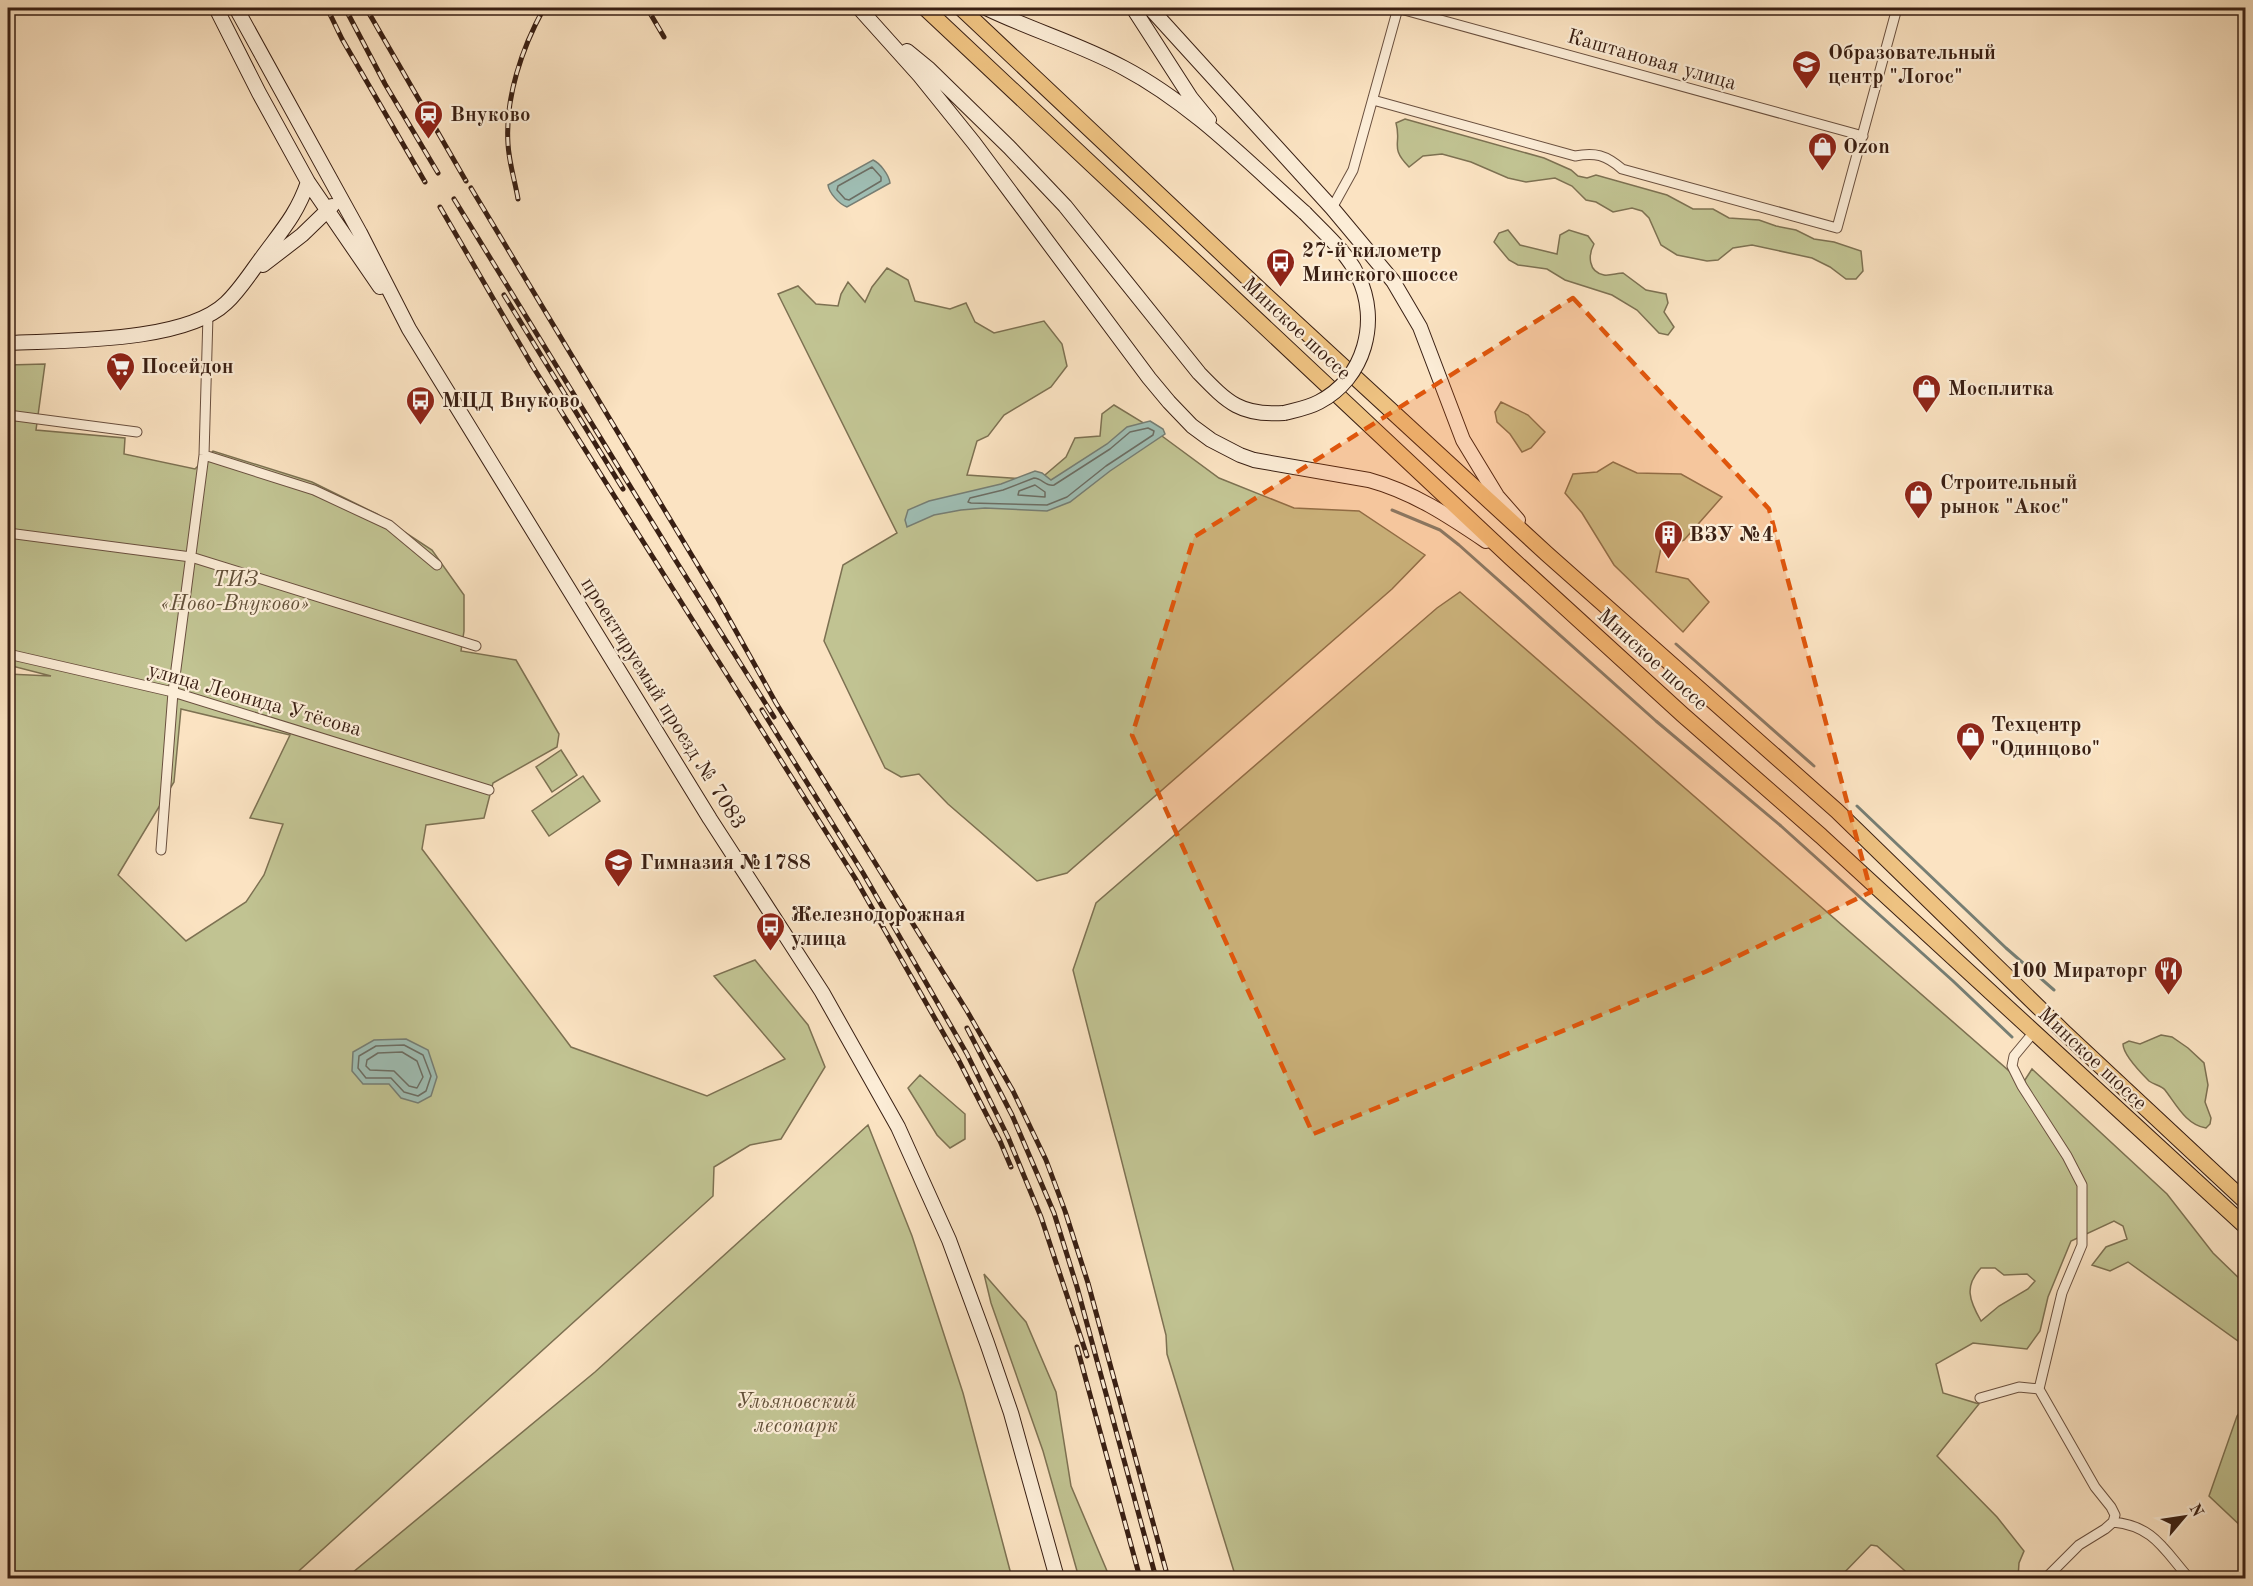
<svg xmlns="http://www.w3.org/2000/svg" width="2253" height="1586" viewBox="0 0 2253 1586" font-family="'Old Standard TT',serif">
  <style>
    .green { fill: #c1c392; stroke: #7d7152; stroke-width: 1.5; fill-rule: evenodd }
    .water { fill: #9fbeb4; stroke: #767e74; stroke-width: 1.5 }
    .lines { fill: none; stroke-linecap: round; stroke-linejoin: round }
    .shore { stroke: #6c6e64; stroke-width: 1.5 }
    .stream { stroke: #767e74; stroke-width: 3 }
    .minor-casing { stroke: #6a503f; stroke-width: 11 }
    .secondary-casing { stroke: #391f13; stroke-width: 16 }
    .trunk-casing { stroke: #391f13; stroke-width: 17 }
    .minor { stroke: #fcedd7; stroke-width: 9 }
    .secondary { stroke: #fcedd7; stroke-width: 14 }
    .trunk { stroke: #eec281; stroke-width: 15 }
    .rail-casing { stroke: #391f13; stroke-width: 5 }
    .rail { stroke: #fcedd7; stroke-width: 3; stroke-dasharray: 9; stroke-linecap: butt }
    .secondary-bridge-casing { stroke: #391f13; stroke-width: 16; stroke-linecap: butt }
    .secondary-bridge { stroke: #fcedd7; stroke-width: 14 }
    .marked { fill: #df560c; fill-opacity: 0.2; stroke: #df560c; stroke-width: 4.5; stroke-dasharray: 12 8; stroke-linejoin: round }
    .labels { text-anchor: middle; stroke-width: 4.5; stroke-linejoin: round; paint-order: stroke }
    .poi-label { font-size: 21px; font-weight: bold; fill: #391f13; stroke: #fcedd7; text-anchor: start }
    .street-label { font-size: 21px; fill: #391f13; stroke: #fcedd7 }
    .park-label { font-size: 21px; font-style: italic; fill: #625039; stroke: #fcedd7 }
  </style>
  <rect width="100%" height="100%" fill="#fbe3c2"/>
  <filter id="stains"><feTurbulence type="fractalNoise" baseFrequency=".00333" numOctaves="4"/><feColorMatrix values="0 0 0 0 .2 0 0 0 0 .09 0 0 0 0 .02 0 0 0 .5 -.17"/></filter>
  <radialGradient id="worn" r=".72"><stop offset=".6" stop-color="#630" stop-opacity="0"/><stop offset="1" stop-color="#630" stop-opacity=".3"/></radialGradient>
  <path class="green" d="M1405 119 1544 158 1571 170 1578 176 1587 178 1596 175 1667 195 1693 209H1713L1729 218 1759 220 1776 226 1796 230 1814 239 1834 242 1861 251 1863 271 1856 279H1846L1830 267 1812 258 1752 245 1733 248 1718 260 1707 261 1677 255 1661 245 1649 218 1642 211 1632 208 1613 212 1596 202 1586 200 1572 186 1555 178 1526 182 1508 178 1471 162 1442 154 1423 156 1409 167C1389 147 1402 144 1396 123Z
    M1508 230 1520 245 1557 254 1560 235 1569 230 1588 236 1594 244C1588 255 1588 272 1604 275 1609 276 1618 273 1623 273L1646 290 1666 294 1668 303 1664 312 1674 327 1668 335 1659 333 1637 310 1612 295 1565 280 1547 269 1518 265 1509 260 1494 242 1499 233Z
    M887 268 908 280 915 301 950 309 966 303 975 322 994 333 1044 321 1062 344 1067 366 1051 387 1004 415 988 436 977 441 967 475 1039 480 1066 457 1075 438 1100 436 1102 414 1114 405 1147 425 1219 478 1294 508 1359 511 1425 555 1392 589 1067 873 1037 881 948 804 919 774 901 777 885 768 824 641 843 565 897 533 778 294 798 286 816 304 838 306 841 294 848 282 865 302 872 287Z
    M45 364 36 430 125 438 124 454 195 469 213 451 312 482 377 514 432 550 464 595V631L461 651 516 660 559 734 557 747 493 783 484 818 426 825 422 849 571 1047 707 1096 785 1059 714 976 755 960 808 1025 825 1067 781 1139 750 1145 714 1167 713 1196 291 1578H8V674L51 676 8 665V365ZM181 709 290 735 250 818 283 824 264 875 246 902 186 941 118 875 174 782Z
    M1501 402 1528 415 1545 432 1531 448 1522 452 1510 434 1497 422 1495 412Z
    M1613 462 1637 473 1681 474 1722 497 1684 540 1661 548 1656 572 1688 579 1709 602 1683 632 1614 565 1582 513 1565 493 1573 474 1597 472Z
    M1460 592 2023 1083 2032 1069 2167 1194 2213 1253 2245 1284V1346L2128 1262 2110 1271 2092 1265 2106 1247 2127 1239 2123 1226 2114 1221 2071 1241 2048 1297 2040 1331 2027 1349 1973 1343 1936 1364 1943 1393 1979 1404 1937 1456 1997 1517 2024 1551 2019 1563 2018 1578H1913L1877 1546 1871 1545 1839 1578H1236L1167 1354 1166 1335 1073 970 1096 903 1437 608ZM1981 1268H1995L2004 1275 2027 1274 2035 1281 2028 1289 1999 1306 1981 1321C1969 1300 1964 1286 1981 1268Z
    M561 750 577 775 552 792 536 767Z
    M583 776 600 801 549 836 532 811Z
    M2161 1035 2172 1037 2188 1048 2204 1063 2208 1085 2205 1102 2211 1118 2210 1124 2206 1128C2186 1125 2176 1104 2165 1090 2161 1085 2154 1085 2149 1081 2141 1073 2123 1054 2123 1044L2129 1041 2140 1044Z
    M920 1075 965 1114V1139L950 1148 937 1135 908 1088Z
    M868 1125 912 1236 963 1393 1012 1578H346L595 1372Z
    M984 1274 1026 1322 1056 1392 1071 1486 1110 1578H1079L1043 1451 991 1303Z
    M2245 1405V1404V1530L2209 1496 2237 1416Z"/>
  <path class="water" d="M873 160C880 163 889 175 890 183L847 207C839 204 829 193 828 185Z
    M1150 421 1163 429 1165 434 1110 471 1070 502 1047 511 985 508 961 510 934 515 907 527 905 520 908 510 929 501 1001 484 1035 471 1042 473 1051 480 1107 444 1127 427Z
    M406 1039 428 1050 437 1077 431 1096 418 1103 401 1098 389 1084H363L352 1071 353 1052 374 1040Z"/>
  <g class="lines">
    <path class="shore" d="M872 167 881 177V181L849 200 845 199 837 190 838 186Z
      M1148 428 1154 431 1153 435 1106 466 1067 497 1047 505 971 503 968 502 970 498 1003 490 1034 478C1042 478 1046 487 1054 485L1110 449 1130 432Z
      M1035 485 1045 492V497L1018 495 1019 491Z
      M404 1045 423 1055 431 1076 426 1091 418 1096 404 1092 391 1078H366L358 1068 359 1056 376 1046Z
      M402 1052 417 1061 423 1077 417 1088 409 1086 394 1071 370 1070 366 1066 367 1060 378 1053Z"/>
    <path class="stream" d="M1010 8 1018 12
      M1392 510 1440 530 1459 545 1656 721 1781 826 1953 981 2012 1037
      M1676 644 1814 766
      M1857 806 2006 948 2054 990"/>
    <defs>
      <path id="minor" d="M1397 8 1863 136
        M1373 100 1575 156C1595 152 1606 155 1622 169L1837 228 1897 8
        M1332 208 1353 170 1398 8
        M8 415 137 432
        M204 455 314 490 389 525 437 565
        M8 533 191 557 476 646
        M8 654 173 692 489 790
        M161 850 173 692 204 455 208 315
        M2034 1032 2014 1056 2012 1066 2022 1086 2067 1156 2082 1185V1245L2062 1293 2039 1389 2095 1487 2111 1507 2115 1515 2113 1522C2154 1526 2164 1550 2189 1578
        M1980 1398 2019 1387 2039 1389
        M2046 1578 2079 1545 2105 1529 2113 1522"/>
      <path id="secondary" d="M216 8 259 93 308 182 380 287
        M236 8 360 233 409 329 710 819 822 992 898 1127 949 1240 987 1343 1011 1413 1057 1578
        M859 8 920 76 974 143 1149 378 1169 402 1192 426 1211 440 1240 455 1254 460 1369 480C1413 492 1449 516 1486 541
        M986 8C1031 30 1080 44 1124 68 1192 104 1248 162 1305 213
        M1133 8 1191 98 1209 120
        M1150 8 1332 208 1393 281 1420 327 1463 440 1497 496 1518 520
        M907 51 929 69 1009 147 1065 206 1199 373C1228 403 1241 416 1284 413
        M263 265 302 235 332 206
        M8 343C64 340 184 343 226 303 240 290 251 272 263 256 282 230 297 214 308 182"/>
      <path id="trunk" d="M925 8 1511 558 1683 715 1821 836 2246 1227
        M961 8 1271 300 1547 554 1837 811 2064 1032 2246 1202"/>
    </defs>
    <use href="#minor" class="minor-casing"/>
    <use href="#secondary" class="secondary-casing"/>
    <use href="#trunk" class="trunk-casing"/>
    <use href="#minor" class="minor"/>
    <use href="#secondary" class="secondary"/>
    <use href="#trunk" class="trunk"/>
    <defs>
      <path id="rail" d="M327 8 342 39 425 182
        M345 8 385 84 438 173
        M366 8 466 181
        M647 8 664 37
        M471 188 718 599 776 703 967 1011 1013 1091 1046 1160 1065 1211 1088 1283 1168 1578
        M454 199 676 561 774 717
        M518 199C515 181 509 163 508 144 505 97 522 48 544 8
        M440 207 533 367 855 878 958 1059 1000 1141 1011 1167
        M504 295 623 489
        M762 710 863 873 967 1054 1008 1137 1041 1217 1087 1356
        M967 1028 1012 1115 1054 1213 1077 1287 1156 1578
        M1077 1347 1140 1578"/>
    </defs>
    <use href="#rail" class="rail-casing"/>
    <use href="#rail" class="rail"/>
    <defs>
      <path id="secondary-bridge" d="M1284 413C1296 410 1308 408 1319 402 1365 378 1380 321 1358 276 1347 252 1323 232 1305 213"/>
    </defs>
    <use href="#secondary-bridge" class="secondary-bridge-casing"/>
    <use href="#secondary-bridge" class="secondary-bridge"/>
  </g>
  <path class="marked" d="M1573 298 1769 509 1871 892 1705 972 1313 1134 1132 735 1194 537Z"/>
  <defs>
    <symbol id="school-pin" viewBox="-11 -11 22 30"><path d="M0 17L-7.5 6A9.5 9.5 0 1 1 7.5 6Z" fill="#8f2418" stroke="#fcedd7"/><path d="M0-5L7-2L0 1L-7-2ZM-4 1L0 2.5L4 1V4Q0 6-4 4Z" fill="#fff"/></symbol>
    <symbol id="station-pin" viewBox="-11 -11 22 30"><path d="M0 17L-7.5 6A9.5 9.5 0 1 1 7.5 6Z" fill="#8f2418" stroke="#fcedd7"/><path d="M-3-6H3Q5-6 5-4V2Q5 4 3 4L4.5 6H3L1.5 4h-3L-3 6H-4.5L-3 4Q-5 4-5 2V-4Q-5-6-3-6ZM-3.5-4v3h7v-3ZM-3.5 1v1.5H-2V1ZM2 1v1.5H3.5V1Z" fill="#fff"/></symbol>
    <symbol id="shop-pin" viewBox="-11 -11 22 30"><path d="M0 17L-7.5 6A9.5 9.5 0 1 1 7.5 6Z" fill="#8f2418" stroke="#fcedd7"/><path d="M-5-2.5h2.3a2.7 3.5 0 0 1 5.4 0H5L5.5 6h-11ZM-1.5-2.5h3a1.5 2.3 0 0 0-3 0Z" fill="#fff"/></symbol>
    <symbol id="bus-pin" viewBox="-11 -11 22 30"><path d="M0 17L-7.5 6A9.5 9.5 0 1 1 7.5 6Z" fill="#8f2418" stroke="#fcedd7"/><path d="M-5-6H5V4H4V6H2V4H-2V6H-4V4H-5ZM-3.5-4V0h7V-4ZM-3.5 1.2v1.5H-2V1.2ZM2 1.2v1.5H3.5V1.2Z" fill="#fff"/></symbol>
    <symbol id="supermarket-pin" viewBox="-11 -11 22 30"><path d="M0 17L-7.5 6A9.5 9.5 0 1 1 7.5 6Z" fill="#8f2418" stroke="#fcedd7"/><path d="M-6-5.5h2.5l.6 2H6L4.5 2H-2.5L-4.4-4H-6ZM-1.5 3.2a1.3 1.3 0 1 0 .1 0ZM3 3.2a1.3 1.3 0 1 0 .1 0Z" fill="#fff"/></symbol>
    <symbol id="building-pin" viewBox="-11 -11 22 30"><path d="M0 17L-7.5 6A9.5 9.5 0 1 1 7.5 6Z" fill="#8f2418" stroke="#fcedd7"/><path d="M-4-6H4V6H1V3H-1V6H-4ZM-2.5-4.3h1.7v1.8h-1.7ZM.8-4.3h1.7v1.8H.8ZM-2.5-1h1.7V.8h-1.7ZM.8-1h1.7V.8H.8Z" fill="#fff"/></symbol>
    <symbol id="restaurant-pin" viewBox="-11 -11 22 30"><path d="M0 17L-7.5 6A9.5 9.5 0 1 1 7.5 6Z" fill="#8f2418" stroke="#fcedd7"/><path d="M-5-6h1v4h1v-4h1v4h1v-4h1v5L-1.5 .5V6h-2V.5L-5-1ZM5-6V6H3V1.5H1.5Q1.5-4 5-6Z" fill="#fff"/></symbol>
  </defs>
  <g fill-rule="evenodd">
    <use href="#school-pin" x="1790" y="48" width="33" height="45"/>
    <use href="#station-pin" x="412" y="98" width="33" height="45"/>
    <use href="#shop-pin" x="1806" y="130" width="33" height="45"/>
    <use href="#bus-pin" x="1264" y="246" width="33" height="45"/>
    <use href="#supermarket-pin" x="104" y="350" width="33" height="45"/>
    <use href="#shop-pin" x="1910" y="372" width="33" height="45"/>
    <use href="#bus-pin" x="404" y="384" width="33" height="45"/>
    <use href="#shop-pin" x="1902" y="478" width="33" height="45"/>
    <use href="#building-pin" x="1652" y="518" width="33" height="45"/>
    <use href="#shop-pin" x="1954" y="720" width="33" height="45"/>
    <use href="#school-pin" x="602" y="846" width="33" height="45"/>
    <use href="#bus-pin" x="754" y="910" width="33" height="45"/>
    <use href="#restaurant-pin" x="2152" y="954" width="33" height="45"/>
  </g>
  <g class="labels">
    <g class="poi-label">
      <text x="1828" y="59">Образовательный<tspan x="1828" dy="24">центр "Логос"</tspan></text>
      <text x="450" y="121">Внуково</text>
      <text x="1843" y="153">Ozon</text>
      <text x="1302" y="257">27-й километр<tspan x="1302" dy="24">Минского шоссе</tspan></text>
      <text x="141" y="373">Посейдон</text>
      <text x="1948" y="395">Мосплитка</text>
      <text x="442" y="407">МЦД Внуково</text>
      <text x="1940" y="489">Строительный<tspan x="1940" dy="24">рынок "Акос"</tspan></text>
      <text x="1689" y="541">ВЗУ №4</text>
      <text x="1991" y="731">Техцентр<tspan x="1991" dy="24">"Одинцово"</tspan></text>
      <text x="640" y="869">Гимназия №1788</text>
      <text x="791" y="921">Железнодорожная<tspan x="791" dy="24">улица</tspan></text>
      <text x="2147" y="977" text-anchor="end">100 Мираторг</text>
    </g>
    <g class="street-label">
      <text transform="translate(1652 59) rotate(16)" y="7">Каштановая улица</text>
      <text transform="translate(1297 328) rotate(43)" y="7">Минское шоссе</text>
      <text transform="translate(1653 659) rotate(42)" y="7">Минское шоссе</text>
      <text transform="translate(255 699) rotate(16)" y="7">улица Леонида Утёсова</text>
      <text transform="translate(664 703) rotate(58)" y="7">проектируемый проезд № 7083</text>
      <text transform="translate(2093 1058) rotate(43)" y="7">Минское шоссе</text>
    </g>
    <g class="park-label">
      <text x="235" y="586">ТИЗ<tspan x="235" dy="24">«Ново-Внуково»</tspan></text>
      <text x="796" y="1408">Ульяновский<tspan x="796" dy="24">лесопарк</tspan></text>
    </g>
  </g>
  <rect width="2253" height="1586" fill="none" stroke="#fbe3c2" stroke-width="30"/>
  <rect x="9" y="9" width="2235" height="1568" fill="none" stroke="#391f13" stroke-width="3"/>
  <rect x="15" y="15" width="2223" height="1556" fill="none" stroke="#391f13" stroke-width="1.5"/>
  <g transform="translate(2184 1517) rotate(61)" stroke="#fcedd7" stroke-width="4.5" paint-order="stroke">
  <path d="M0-4.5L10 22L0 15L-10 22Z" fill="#391f13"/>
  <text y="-9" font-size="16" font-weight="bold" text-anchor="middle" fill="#391f13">N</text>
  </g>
  <rect width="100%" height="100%" filter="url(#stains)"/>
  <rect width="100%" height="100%" fill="url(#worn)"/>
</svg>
